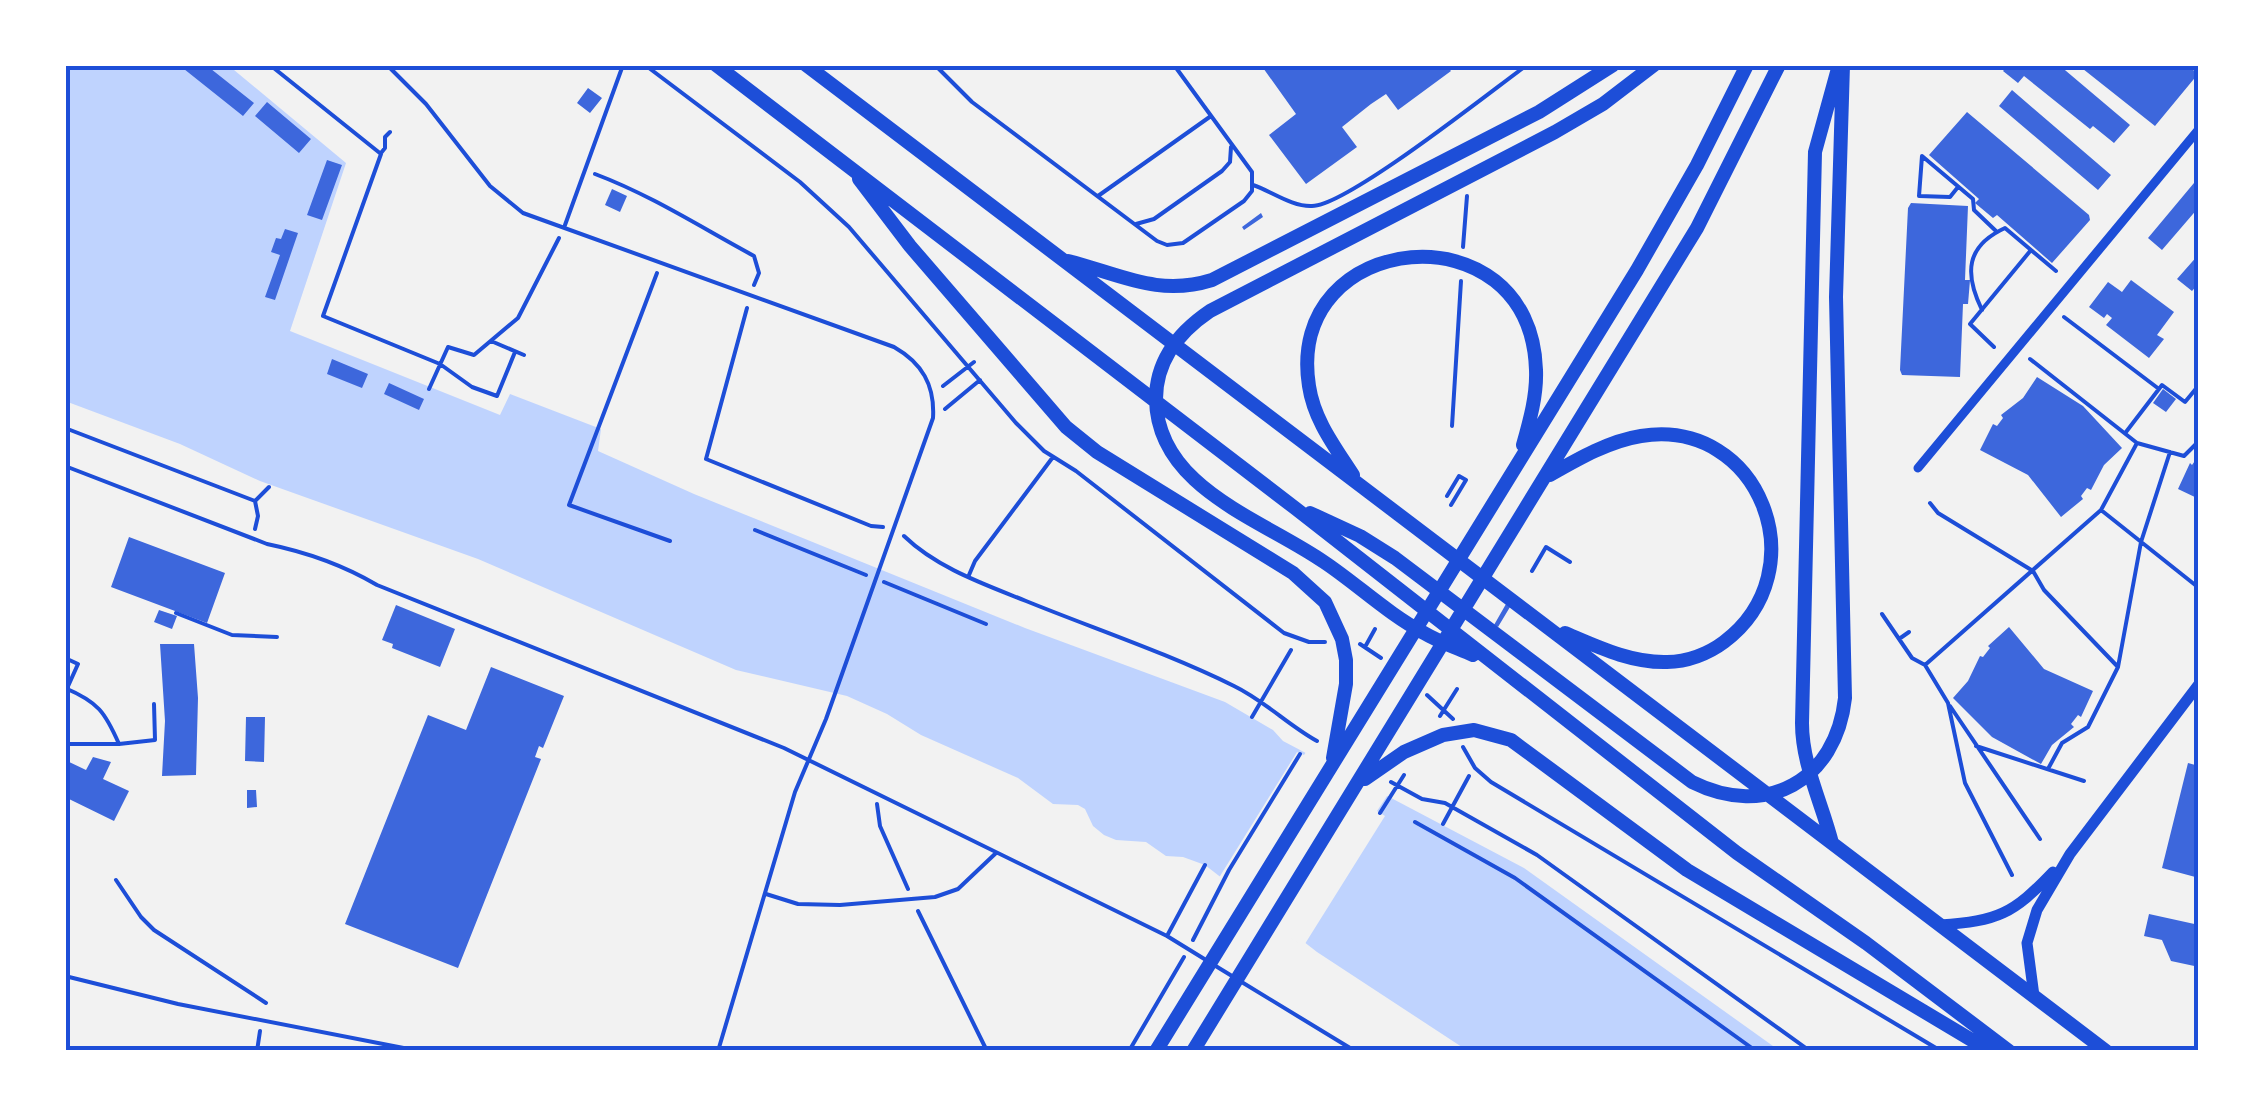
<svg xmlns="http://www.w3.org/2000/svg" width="2264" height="1116" viewBox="0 0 2264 1116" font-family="'DM Sans',sans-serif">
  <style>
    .water { fill: #bfd3fe }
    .pier { fill: #f2f2f2 }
    .building { fill: #3d67dc }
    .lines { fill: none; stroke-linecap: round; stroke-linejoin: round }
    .path { stroke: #1d4ed8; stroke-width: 4 }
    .service { stroke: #1d4ed8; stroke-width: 4 }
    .minor { stroke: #1d4ed8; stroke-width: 9 }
    .tertiary { stroke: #1d4ed8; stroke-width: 11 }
    .primary { stroke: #1d4ed8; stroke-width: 14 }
    .neatline { fill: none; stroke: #1d4ed8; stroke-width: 4 }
  </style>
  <rect width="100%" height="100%" fill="#f2f2f2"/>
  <path class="water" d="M65 65H228L346 163 290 331 500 415 510 394 601 429 598 451 694 494 1025 628 1225 702 1273 730 1283 741 1524 868 1780 1051H1468L1317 952 1205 865 1183 857 1166 856 1146 842 1116 840 1104 835 1093 826 1085 809 1078 805 1053 804 1018 778 921 735 887 714 847 696 736 670 478 559 260 481 180 444 65 401Z"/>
  <path class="pier" d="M1308 749 1389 793 1377 811 1385 816 1303 947 1217 881 1297 752 1304 755Z"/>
  <path class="building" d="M188 65H206L254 103 243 116 184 69Z
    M1261 65H1446L1451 71 1398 110 1386 94 1371 104 1342 127 1357 147 1306 184 1269 135 1296 114Z
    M2008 65H2059L2130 125 2114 143 2093 126 2090 129 2024 76 2018 83 2003 71Z
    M2078 65H2187L2198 74 2155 126Z
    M588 88 602 98 590 113 577 103Z
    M2012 90 2111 175 2098 190 1999 106Z
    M267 102 311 139 299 153 255 116Z
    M1967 112 2089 215 2090 220 2052 263 1997 215 1993 218 1975 203 1979 199 1929 155Z
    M327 160 342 165 322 220 307 215Z
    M2199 177V207L2162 250 2148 238Z
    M612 189 627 196 620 212 605 205Z
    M1911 203 1968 206 1965 280H1970L1968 304H1963L1960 377 1902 375 1900 370 1908 208Z
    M1261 213 1263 217 1244 230 1242 227Z
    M285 229 298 233 275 300 265 297 280 255 271 252 276 238 281 239Z
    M2199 254V283L2192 291 2177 279Z
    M2131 280 2174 312 2157 335 2164 339 2149 358 2106 325 2112 318 2107 314 2104 318 2089 307 2108 282 2122 292Z
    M332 359 368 374 362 388 327 374Z
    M2037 377 2083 406 2122 448 2104 465 2091 490 2087 488 2081 496 2083 499 2061 517 2028 475 1980 450 1993 424 1997 426 2003 418 2001 415 2023 398Z
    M389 383 424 399 419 410 384 394Z
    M2163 389 2176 399 2166 412 2153 403Z
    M2199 455V499L2178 489 2190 463 2192 465Z
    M129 537 225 573 207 623 111 587Z
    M1506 604 1510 607 1498 627 1494 625Z
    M396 605 455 629 440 667 392 648 393 644 382 640Z
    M159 610 177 616 172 629 154 622Z
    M2009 627 2044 669 2093 691 2081 717 2078 715 2071 724 2074 727 2052 745 2041 764 1992 737 1953 698 1968 681 1980 656 1983 657 1990 648 1988 646Z
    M160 644H194L198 698 196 775 162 776 165 721Z
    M491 667 564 696 543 748 539 746 535 757 541 759 458 968 345 924 428 715 466 730Z
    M246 717H265L264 762 245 761Z
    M93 757 111 762 103 779 129 791 114 821 69 799 65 807V760L86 770Z
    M2188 763 2199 766V878L2162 868Z
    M247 790H256L257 807 247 808Z
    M2149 914 2199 925V967L2171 961 2162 940 2144 936Z"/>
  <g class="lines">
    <path class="path" d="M270 65 381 154 323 316 440 364 472 387 497 396 515 352
      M645 65 800 182 849 227 1016 423 1044 451 1076 471 1284 633 1309 642H1325
      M381 153 385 148V137L390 132
      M595 174C651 195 702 228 754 256L759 273 754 285
      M1958 187 1950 197 1919 196 1922 156 1973 199 1974 210 1997 232
      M1463 247 1467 196
      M657 273 569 505 670 541
      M747 308 706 459 871 526 883 527
      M1982 310C1964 273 1966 246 2005 228L2031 250
      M2064 317 2159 389
      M491 341 524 355
      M1994 347 1970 324 2031 250 2056 271
      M2030 359 2137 443 2184 456 2199 441
      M943 386 974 362
      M429 389 448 347 474 355 518 318 559 238
      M945 409 980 380
      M1452 426 1461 281
      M65 428 255 501
      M2126 432 2162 385 2185 402 2199 385
      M1447 496 1459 476 1466 480 1451 505
      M1930 503 1938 513 2033 571 2044 590 2118 667
      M2101 510 2199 588
      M255 529 258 516 255 501 269 487
      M755 530 866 575
      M904 536C937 568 984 584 1026 601 1095 629 1167 653 1234 686 1265 701 1288 725 1317 741
      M1532 571 1546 547 1570 562
      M969 575 975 561 1053 457
      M884 582 986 624
      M176 613 232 635 277 637
      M1882 614 1912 658 1925 665 1948 703 1965 783 2012 875
      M1899 639 1909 632
      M1360 644 1381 658
      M1365 647 1375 629
      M65 658 78 664 65 693
      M1925 665 2101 510 2137 443
      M65 688C98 702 105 712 119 744
      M1427 695 1453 719
      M1950 706 2040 839
      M1440 716 1457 689
      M1252 717 1291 650
      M65 744H119L155 740 154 704
      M1976 746 2084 781
      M1463 747 1475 768 1491 782 1941 1051
      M2048 769 2062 743 2088 727 2118 667 2141 542 2170 452
      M1391 782 1422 799 1445 803 1537 855 1810 1051
      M877 804 880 826 908 889
      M1380 813 1404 775
      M1415 822 1515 878 1756 1051
      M1443 824 1469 776
      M116 880 141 917 154 930 266 1003
      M918 911 987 1051
      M1193 940 1229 870 1300 754
      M257 1051 260 1031
      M1129 1051 1184 957"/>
    <path class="service" d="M387 65 426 104 490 186 523 213 894 347C922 363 935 385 933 418L826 719 795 792 718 1051
      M935 65 972 102 1157 241 1167 245 1183 243 1244 201 1252 191V172L1174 65
      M1253 185C1271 191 1292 207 1312 206 1347 206 1491 91 1527 65
      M1098 196 1211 116
      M1136 224 1154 219 1222 171 1230 162 1231 147
      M565 225 623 65
      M65 466 267 544C306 552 343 565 377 585L784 748 1167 936 1206 960
      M766 894 798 904 840 905 935 897 958 889 996 853
      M1167 936 1205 865
      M1214 965 1232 976
      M65 976 178 1004 419 1051
      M1240 981 1355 1051"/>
    <path class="minor" d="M1918 468 2199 129"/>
    <path class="tertiary" d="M1940 925C1998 921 2013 914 2053 872
      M2034 996 2027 943 2037 910 2070 854 2199 684"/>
    <path class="primary" d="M716 65 1295 508 1737 853 1866 943 2009 1051
      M806 65 2106 1051
      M859 179 910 246 1066 427 1097 452 1293 573 1325 602 1342 639 1346 660V684L1333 758
      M1068 261C1120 274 1158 297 1212 280L1539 112 1613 65
      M1353 475C1335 447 1314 420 1309 386 1284 229 1531 205 1536 370 1537 395 1530 420 1523 445
      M1550 475C1578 459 1609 441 1641 436 1760 417 1819 571 1724 642 1708 654 1687 662 1667 662 1631 663 1598 647 1565 633
      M1310 513 1360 536 1395 558 1692 782C1766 819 1836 781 1845 698L1836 297 1843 65
      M1473 655C1457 648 1439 642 1424 633 1388 614 1357 584 1324 562 1262 519 1157 488 1156 399 1156 360 1179 332 1210 311L1555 132 1603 104 1654 65
      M1365 779 1404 752 1443 735 1474 730 1511 740 1687 870 1990 1051
      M1832 843C1822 803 1802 765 1802 723L1815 152 1837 72
      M1156 1051 1637 270 1697 165 1747 65
      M1193 1051 1697 228 1779 65"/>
  </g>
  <rect width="2264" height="1116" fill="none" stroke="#ffffff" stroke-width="135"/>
  <rect x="68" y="68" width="2128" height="980" class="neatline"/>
</svg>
